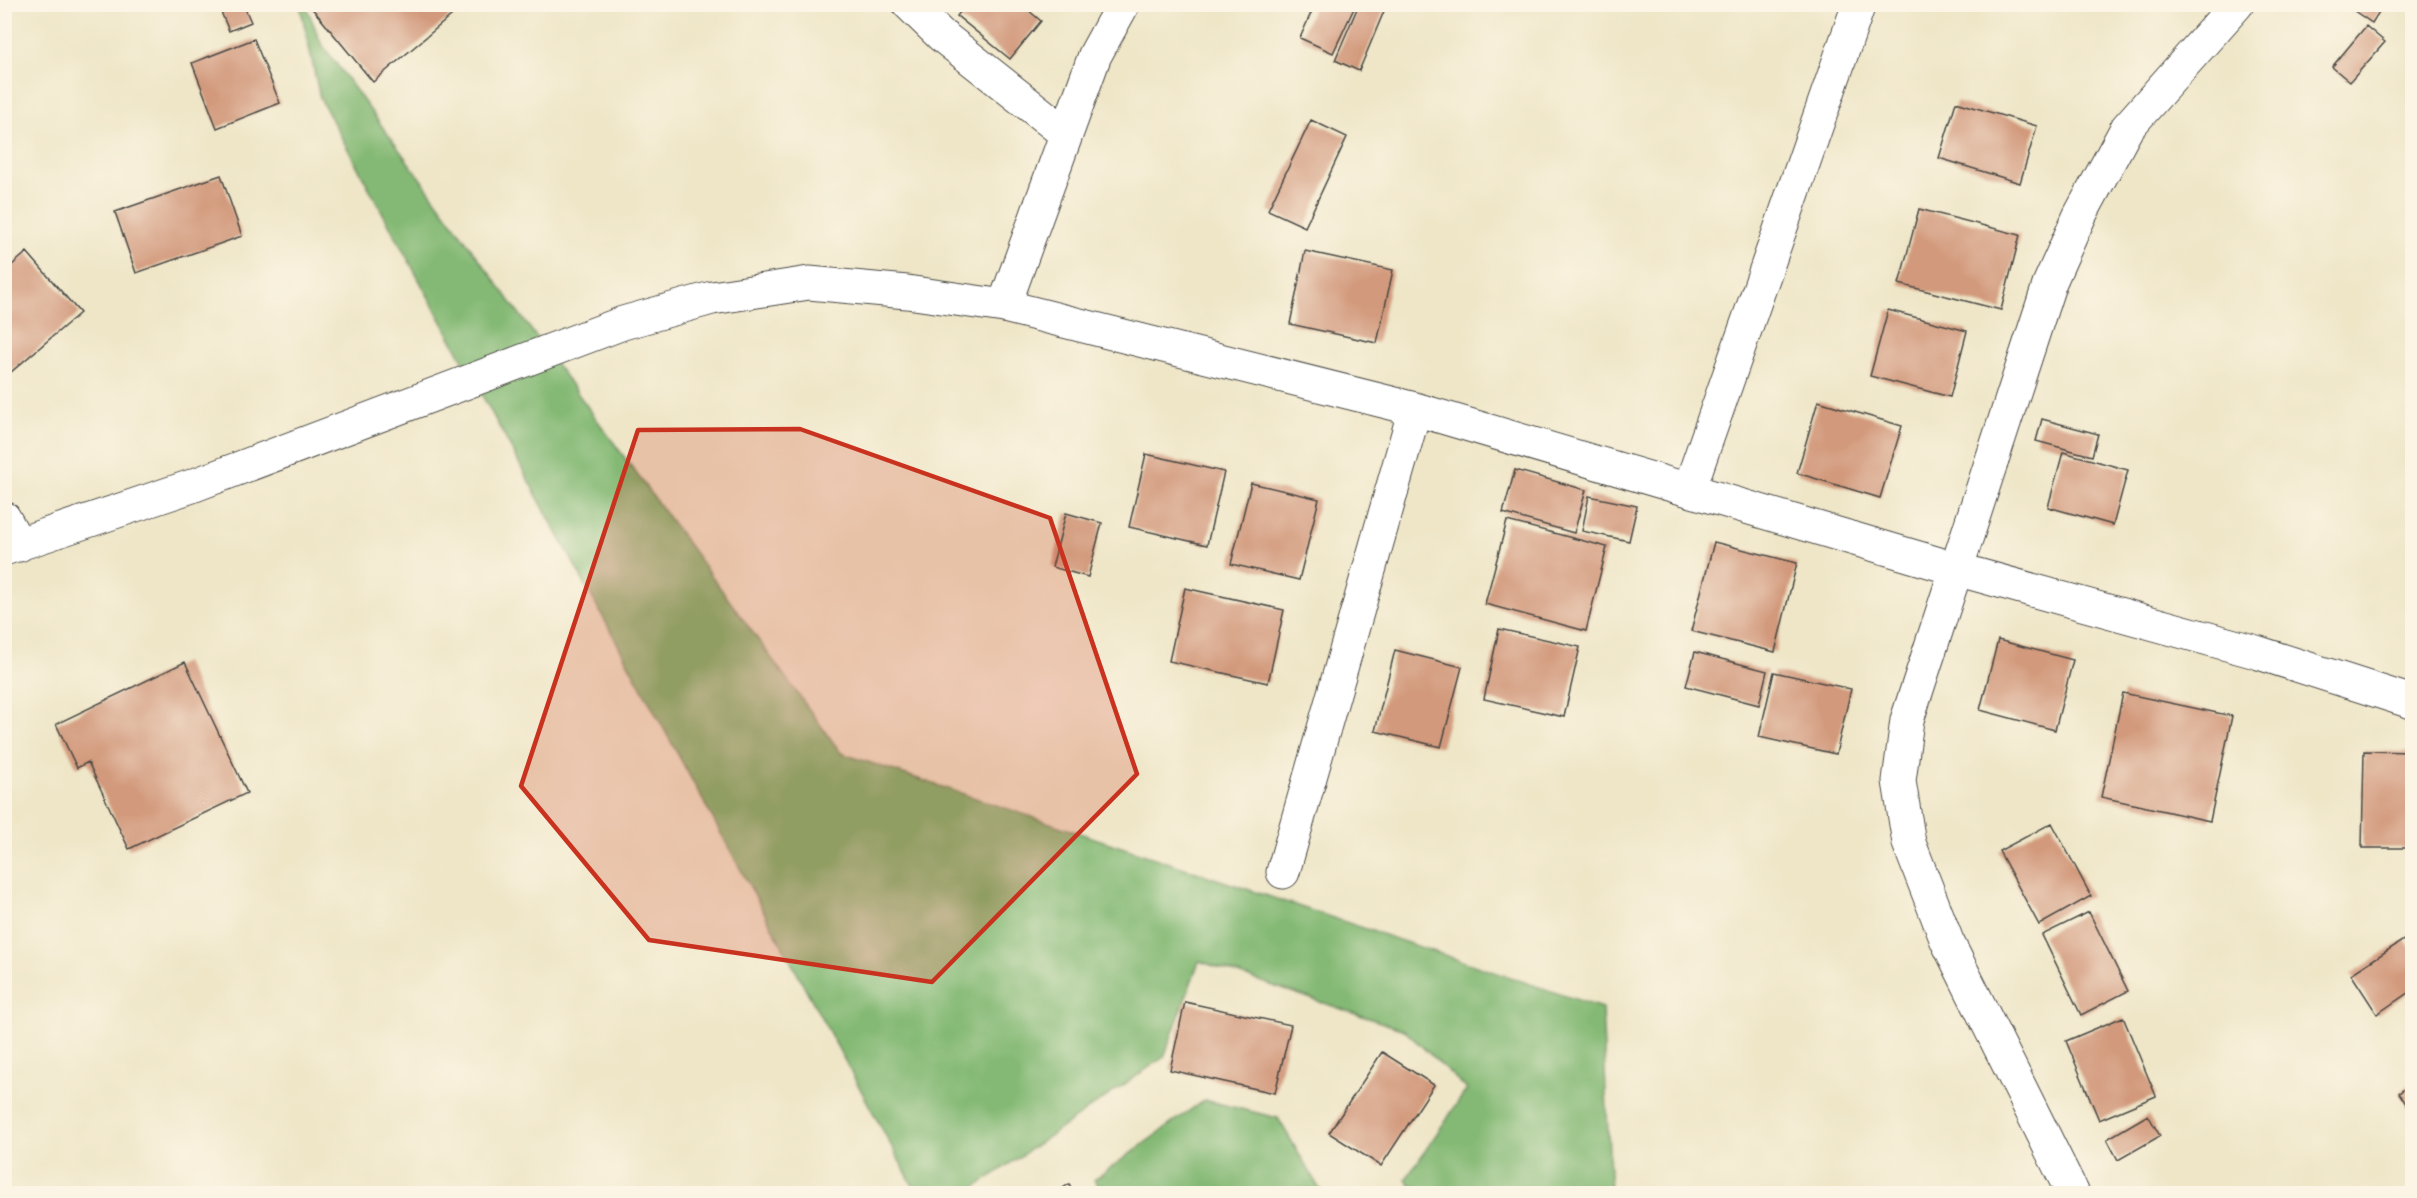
<svg xmlns="http://www.w3.org/2000/svg" width="2417" height="1198" viewBox="0 0 2417 1198" font-family="Kalam,sans-serif">
  <style>
    .forest { fill: #84b974; stroke: #587250; stroke-width: 1.5 }
    .building { fill: #d2997b }
    .lines { fill: none; stroke-linecap: round; stroke-linejoin: round }
    .minor-casing { stroke: #484743; stroke-width: 35 }
    .minor { stroke: #fff; stroke-width: 33 }
    .marked { fill: #c8321e; fill-opacity: 0.2; stroke: #c8321e; stroke-width: 4.5; stroke-linejoin: round }
  </style>
  <rect width="100%" height="100%" fill="#fcf5e5"/>
  <filter id="ink" filterUnits="userSpaceOnUse"><feTurbulence type="fractalNoise" baseFrequency=".0167" numOctaves="2"/><feDisplacementMap in="SourceGraphic" scale="12" xChannelSelector="R" yChannelSelector="G"/><feConvolveMatrix kernelMatrix="1 2 1 2 8 2 1 2 1" color-interpolation-filters="sRGB"/></filter>
  <filter id="wash" filterUnits="userSpaceOnUse"><feTurbulence type="fractalNoise" baseFrequency=".008" numOctaves="4" result="noise"/><feDisplacementMap in="SourceGraphic" scale="24" xChannelSelector="R" yChannelSelector="G"/><feGaussianBlur stdDeviation="1.35" result="paint"/><feColorMatrix in="noise" values="0 0 0 0 0 0 0 0 0 0 0 0 0 0 0 0 0 1.4 0 .05"/><feComposite in="paint" operator="in"/></filter>
  <g filter="url(#wash)">
    <rect width="100%" height="100%" fill="#efe6c8"/>
    <path class="forest" d="M300 5H306L321 43 841 753 1602 1008 1611 1193H1417L1406 1179 1467 1089 1404 1030 1199 961 1164 1057 967 1193H917L320 98Z
      M1204 1100 1278 1118 1322 1193H1103L1094 1180Z"/>
    <g id="blocks">
      <path class="building" d="M239 4H243L251 22 229 31 221 12Z
        M314 4H465L373 82 311 7Z
        M966 4H1021L1041 21 1010 59 957 16Z
        M1315 4H1356L1333 53 1300 38Z
        M1359 4H1387L1359 71 1335 60Z
        M2344 4H2384L2372 23Z
        M2366 26 2385 42 2350 82 2332 67Z
        M254 39 280 103 217 128 192 63Z
        M1956 102 2037 126 2020 183 1939 158Z
        M1311 120 1347 137 1305 227 1268 210Z
        M221 175 242 236 136 273 115 212Z
        M1919 209 2020 235 2001 310 1899 284Z
        M1305 251 1393 270 1377 343 1290 324Z
        M27 252 80 313 4 378V272Z
        M1888 310 1967 331 1950 397 1870 376Z
        M1818 401 1902 426 1880 498 1797 473Z
        M2042 419 2098 434 2092 456 2036 441Z
        M2063 452 2128 470 2113 525 2048 507Z
        M1146 454 1224 472 1207 545 1129 527Z
        M1515 470 1586 490 1574 533 1503 513Z
        M1251 483 1319 499 1299 580 1231 564Z
        M1589 496 1637 506 1629 541 1582 531Z
        M1066 513 1102 523 1088 577 1052 567Z
        M1507 521 1607 547 1586 631 1485 604Z
        M1714 542 1797 563 1775 652 1691 631Z
        M1185 588 1284 610 1268 683 1169 661Z
        M1499 629 1580 647 1564 717 1484 699Z
        M1998 640 2073 660 2055 730 1980 710Z
        M1395 650 1462 667 1441 747 1375 731Z
        M1695 652 1767 671 1759 705 1686 686Z
        M185 662 247 793 129 849 88 762 77 768 56 724Z
        M1774 672 1851 689 1836 754 1759 737Z
        M2123 693 2232 716 2210 821 2101 797Z
        M2364 751 2412 752V848H2362Z
        M2052 823 2091 896 2039 925 1999 851Z
        M2089 912 2128 991 2081 1015 2042 935Z
        M2405 939 2412 950V990L2377 1014 2351 974Z
        M1185 1002 1291 1025 1275 1093 1170 1070Z
        M2123 1017 2156 1096 2099 1120 2066 1041Z
        M1382 1052 1434 1085 1381 1166 1329 1133Z
        M2412 1083V1113L2399 1093Z
        M2148 1115 2160 1136 2118 1160 2107 1139Z
        M1069 1184 1075 1194H1054Z"/>
    </g>
  </g>
  <g filter="url(#ink)">
    <use href="#blocks" fill-opacity="0" stroke="#484743" stroke-width="1.5"/>
    <g class="lines">
      <defs>
        <path id="minor" d="M909 4 941 35 1065 133
          M1004 306 1095 55 1123 4
          M1689 490 1859 4
          M4 518 19 545
          M4 549 192 486 623 323 712 298 809 283 907 292 1004 306 1415 409 1956 569 2256 652 2412 702
          M1283 872 1415 409
          M2073 1194 1947 941 1909 843 1899 781 1907 720 2050 282 2080 215 2127 128 2237 4"/>
      </defs>
      <use href="#minor" class="minor-casing"/>
      <use href="#minor" class="minor"/>
    </g>
  </g>
  <path class="marked" d="M800 429 1050 518 1137 774 932 982 649 940 521 786 638 430Z"/>
  <rect width="2417" height="1198" fill="none" stroke="#fcf5e5" stroke-width="24"/>
</svg>
